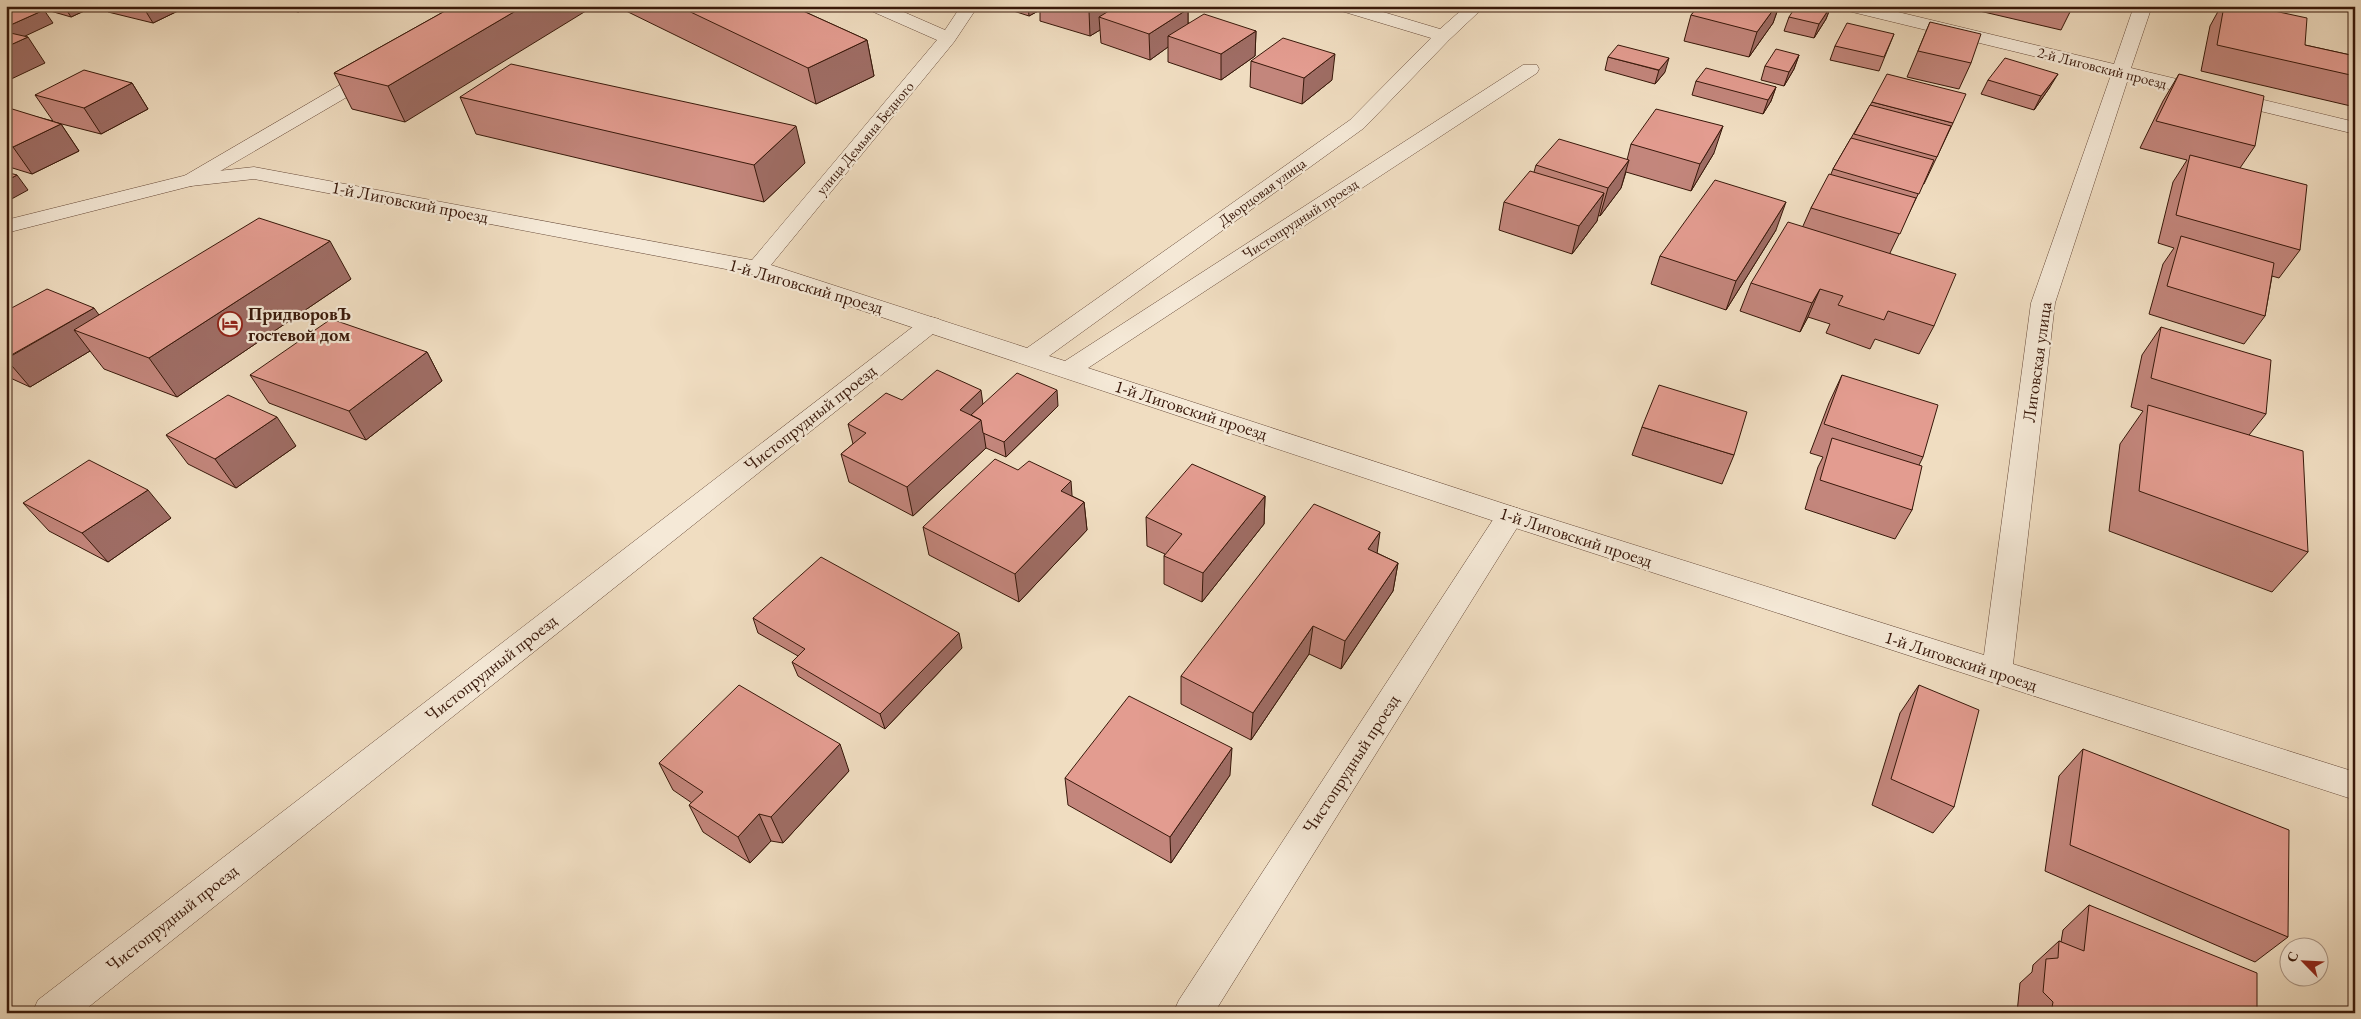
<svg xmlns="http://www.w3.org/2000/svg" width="2361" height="1019" viewBox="0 0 2361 1019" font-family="'EB Garamond',serif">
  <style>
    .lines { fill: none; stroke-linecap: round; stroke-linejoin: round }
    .service-casing { stroke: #664938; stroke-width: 1 }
    .minor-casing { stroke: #664938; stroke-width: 1 }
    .service { fill: #f5e9d7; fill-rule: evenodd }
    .minor { fill: #f5e9d7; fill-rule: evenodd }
    .wall { fill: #c3867c; stroke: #38180a }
    .shaded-wall { fill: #9f6d65; stroke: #38180a }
    .building { fill: #e39c90; stroke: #38180a }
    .labels { text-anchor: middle; stroke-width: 4.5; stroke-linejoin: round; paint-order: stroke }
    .far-street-label { font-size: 15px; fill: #38180a; stroke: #f5e9d7 }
    .street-label { font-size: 18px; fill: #38180a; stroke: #f5e9d7 }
    .poi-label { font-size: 18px; font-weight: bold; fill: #38180a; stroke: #f5e9d7; text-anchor: start }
  </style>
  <rect width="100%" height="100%" fill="#f0ddc1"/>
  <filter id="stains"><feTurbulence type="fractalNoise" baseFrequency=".004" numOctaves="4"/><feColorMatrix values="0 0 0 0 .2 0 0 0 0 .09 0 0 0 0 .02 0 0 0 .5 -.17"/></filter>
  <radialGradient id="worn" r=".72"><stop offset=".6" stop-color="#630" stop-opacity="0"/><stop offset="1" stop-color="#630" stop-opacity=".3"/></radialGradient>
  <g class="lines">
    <defs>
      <path id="service" d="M376 66 383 68 385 72 383 76 198 184 191 186 184 184 181 180 184 176 369 68Z
        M931 317 939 319 943 324 939 329 81 1013H32L38 1000 923 319Z
        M1510 506 1520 509 1524 516 1520 523 1214 1013H1173L1179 1000 1500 509Z"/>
      <path id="minor" d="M867 6H890L945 30 961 6H978L954 42 771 265 1027 348 1350 120 1431 38 1338 10 1336 6H1363L1440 29 1466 6H1485L1449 40 1364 128 1049 356 1065 361 1523 65H1537L1539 69 1537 73 1088 368 1520 509 1984 655 2031 303 2111 75 1844 10 1842 6H1873L2114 64 2134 6H2152L2131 68 2355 122V134L2128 79 2055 303 2013 664 2355 772V800L1500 523 752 274 254 179 191 186 6 233V220L191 174 254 167 752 260 937 40 869 10Z"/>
    </defs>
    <use href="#service" class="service-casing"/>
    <use href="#minor" class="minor-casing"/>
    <use href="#service" class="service"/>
    <use href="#minor" class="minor"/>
  </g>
  <path class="wall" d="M39 6H95L71 17 40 8Z
    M104 6H180L182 9 153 23 108 12Z
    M277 6H309L298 12Z
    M454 6 405 122 352 109 334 73Z
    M622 6H792L867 40 874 76 816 104 622 9Z
    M998 6H1181L1188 9V23L1256 31 1255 56 1221 80 1168 62V47L1150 60 1101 43 1100 30 1090 36 1040 21V10L1029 16Z
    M1699 6H1779L1773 23 1749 57 1684 41 1691 15Z
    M1831 6 1826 19 1814 38 1784 31 1789 17Z
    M1958 6H2073L2061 30Z
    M2221 6H2251L2305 45 2355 56V107L2201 71 2210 26Z
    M1930 22 1971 63 1959 89 1907 77Z
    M1894 34 1879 71 1830 60 1835 46Z
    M1799 55 1794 69 1784 86 1761 80 1765 66Z
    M1608 57 1665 72 1655 84 1605 70Z
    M1251 61 1332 80 1302 104 1250 87Z
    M2179 74 2255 146 2240 168 2300 250 2279 278 2272 276 2265 316 2244 344 2149 314 2163 264 2174 248 2158 243 2173 182 2187 160 2140 148 2163 101Z
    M1988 80 2050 87 2034 110 1981 94Z
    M1696 81 1776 87 1771 101 1763 114 1692 95Z
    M132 83 148 109 101 134 54 122 61 124 79 151 32 174 6 166V109L53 121 35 95Z
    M460 97 805 163 764 202 476 134Z
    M1872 102 1953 123 1924 184H1923L1890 253 1934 326 1919 354 1875 339 1870 349 1826 333 1830 324 1808 317 1800 332 1740 311 1751 283 1803 226 1811 208 1831 174 1833 169Z
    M1631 144 1714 153 1691 191 1626 172 1621 188 1600 216 1598 215 1597 221 1572 254 1499 230 1504 202 1534 172 1536 165 1627 160Z
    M1776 230 1726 310 1651 284 1660 256Z
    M351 279 177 397 104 369 90 351 30 387 6 376V311L98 315Z
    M2161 327 2266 414 2249 435 2308 552 2272 592 2109 531 2120 444 2143 411 2131 407 2142 355Z
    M427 352 442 381 366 440 269 403 250 375Z
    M1842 375 1923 457 1919 465 1912 510 1895 539 1805 509 1818 467 1823 457 1810 453 1829 403Z
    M902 400 983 404 1058 406 1006 457 986 448 913 516 849 482 841 454 853 444 848 424Z
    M1642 427 1734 455 1722 484 1632 455Z
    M166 435 296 446 236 488 188 464Z
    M1072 496 1084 502 1087 530 1019 602 929 555 923 527Z
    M1265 496 1264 524 1202 602 1164 584V556L1165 554 1147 546 1146 517Z
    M23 503 171 518 108 562 49 531Z
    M1377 553 1398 563 1393 591 1341 669 1309 654 1251 740 1181 704V676Z
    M753 618 962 648 885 729 798 676 792 662 798 656 758 633Z
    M1919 685 1954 807 1933 833 1872 805 1900 713Z
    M2083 749 2288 937 2255 962 2045 871 2059 776Z
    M659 763 849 771 783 843 771 841 750 863 703 832 689 805 692 803 673 790Z
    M1230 775 1171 863 1068 805 1065 778Z
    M2089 905 2257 1013H2017L2020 983 2032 972 2033 965 2059 941 2061 942 2063 930Z"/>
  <path class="shaded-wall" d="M64 6H95L71 17Z
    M152 6H180L182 9 153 23 145 10Z
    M295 6H309L298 12Z
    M524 6H594L405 122 388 86Z
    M1028 6H1039L1040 10 1029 16Z
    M1096 6H1125L1099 17 1100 30 1090 36 1089 11Z
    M1776 6H1779L1773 23 1749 57 1757 32Z
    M1831 6 1826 19 1814 38 1819 24Z
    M1188 9V34L1168 36V47L1150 60 1149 34Z
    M44 10 53 23 6 45V27Z
    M1256 31 1255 56 1221 80V54Z
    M28 37 45 63 7 81 6 47Z
    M867 40 874 76 816 104 808 68Z
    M1335 54 1332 80 1302 104 1304 78Z
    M1799 55 1794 69 1784 86 1789 72Z
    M1669 58 1665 72 1655 84 1659 70Z
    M2058 74 2050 87 2034 110 2041 96Z
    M132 83 148 109 101 134 84 108Z
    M1776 87 1771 101 1763 114 1768 100Z
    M61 124 79 151 32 174 13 147Z
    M796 126 805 163 764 202 754 165Z
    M1723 126 1714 153 1691 191 1700 164Z
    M1629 160 1621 188 1600 216 1608 188Z
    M17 175 28 190 6 202V181Z
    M1604 193 1597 221 1572 254 1579 226Z
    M1786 202 1776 230 1726 310 1736 281Z
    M330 241 351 279 177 397 149 358Z
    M1820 289 1808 317 1800 332 1812 303Z
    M94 308 115 337 74 330 90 351 30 387 6 359Z
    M427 352 442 381 366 440 349 411Z
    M981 390 985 419 982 422 986 448 913 516 907 487 960 410Z
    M1057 390 1058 406 1006 457 1004 442Z
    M277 417 296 446 236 488 215 459Z
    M1071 481 1073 509 1061 491Z
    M148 490 171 518 108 562 82 533Z
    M1265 496 1264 524 1202 602 1203 573Z
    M1084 502 1087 530 1019 602 1015 574Z
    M1380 532 1376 561 1368 549Z
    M1398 563 1393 591 1341 669 1345 641Z
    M1313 626 1309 654 1251 740 1253 713Z
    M959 633 962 648 885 729 880 714Z
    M840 744 849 771 783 843 771 817Z
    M1232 748 1230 775 1171 863 1170 837Z
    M759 814 771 841 750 863 738 837Z"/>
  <path class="building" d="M6 6H30L44 10 6 27Z
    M130 6H152L145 10Z
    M454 6H524L388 86 334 73Z
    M678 6H792L867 40 808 68Z
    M1073 6H1096L1089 11Z
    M1117 6H1181L1188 9 1149 34 1099 17Z
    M1699 6H1776L1757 32 1691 15Z
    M1796 6H1831L1819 24 1789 17Z
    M2224 6H2251L2307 18 2305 45 2355 56V76L2217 45Z
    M1204 14 1256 31 1221 54 1168 36Z
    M1930 22 1981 34 1971 63 1918 51Z
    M1847 23 1894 34 1884 57 1835 46Z
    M6 32 28 37 6 47Z
    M1283 38 1335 54 1304 78 1251 61Z
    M1618 45 1669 58 1659 70 1608 57Z
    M1776 49 1799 55 1789 72 1765 66Z
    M2005 58 2058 74 2041 96 1988 80Z
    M511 64 796 126 754 165 460 97Z
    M1706 68 1776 87 1768 100 1696 81Z
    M84 70 132 83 84 108 35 95Z
    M1887 74 1966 94 1953 123 1872 102Z
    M2179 74 2264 96 2255 146 2156 121Z
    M1870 105 1951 126 1937 157 1854 134Z
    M9 108 61 124 13 147 6 145V109Z
    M1656 109 1723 126 1700 164 1631 144Z
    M1851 138 1934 160 1919 194 1833 169Z
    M1559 139 1629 160 1608 188 1536 165Z
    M2190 155 2307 185 2300 250 2176 215Z
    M1530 171 1604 193 1579 226 1504 202Z
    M6 172 17 175 6 181Z
    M1829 174 1916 198 1900 234 1811 208Z
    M1715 180 1786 202 1736 281 1660 256Z
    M259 218 330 241 149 358 74 330Z
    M1788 222 1956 274 1934 326 1888 311 1884 320 1838 305 1843 296 1820 289 1812 303 1751 283Z
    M2181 236 2274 263 2265 316 2167 286Z
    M47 289 94 308 6 358V311Z
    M331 319 427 352 349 411 250 375Z
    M2161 327 2271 360 2266 414 2151 378Z
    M937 370 981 390 960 410 981 420 907 487 841 454 866 433 848 424 886 393 902 400Z
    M1017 373 1057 390 1004 442 983 433 981 420 971 415Z
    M1842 375 1938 405 1923 457 1824 424Z
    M1659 385 1747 412 1734 455 1642 427Z
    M228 395 277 417 215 459 166 435Z
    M2148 405 2303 451 2308 552 2139 491Z
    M1832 438 1922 466 1912 510 1820 480Z
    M995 459 1018 470 1029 461 1071 481 1061 491 1084 502 1015 574 923 527Z
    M89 460 148 490 82 533 23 503Z
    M1192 464 1265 496 1203 573 1164 556 1182 534 1146 517Z
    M1314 504 1380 532 1368 549 1398 563 1345 641 1313 626 1253 713 1181 676Z
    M821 557 959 633 880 714 792 662 805 649 753 618Z
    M739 685 840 744 771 817 759 814 738 837 689 805 703 792 659 763Z
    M1919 685 1979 710 1954 807 1891 779Z
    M1129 696 1232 748 1170 837 1065 778Z
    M2083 749 2289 830 2288 937 2070 845Z
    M2089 905 2257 973V1013H2051L2053 1002 2043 992 2046 959 2058 958 2059 941 2084 951Z"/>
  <defs>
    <symbol id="hotel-ring" viewBox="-11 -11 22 22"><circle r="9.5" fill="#f5e9d7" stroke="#8f2418" stroke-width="1.5"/><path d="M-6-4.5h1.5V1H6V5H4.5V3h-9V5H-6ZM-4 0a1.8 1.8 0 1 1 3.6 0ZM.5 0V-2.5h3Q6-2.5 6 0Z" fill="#8f2418"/></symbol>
  </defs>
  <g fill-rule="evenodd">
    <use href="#hotel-ring" x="216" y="310" width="28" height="28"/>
  </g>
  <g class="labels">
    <g class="far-street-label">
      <text transform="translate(2102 68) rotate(14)" y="5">2-й Лиговский проезд</text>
      <text transform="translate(865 138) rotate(-50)" y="5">улица Демьяна Бедного</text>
      <text transform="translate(1262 192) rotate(-36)" y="5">Дворцовая улица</text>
      <text transform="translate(1300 219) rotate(-33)" y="5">Чистопрудный проезд</text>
    </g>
    <g class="street-label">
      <text transform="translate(410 202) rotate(11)" y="6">1-й Лиговский проезд</text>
      <text transform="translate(806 286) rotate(16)" y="6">1-й Лиговский проезд</text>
      <text transform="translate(2037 362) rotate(-82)" y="6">Лиговская улица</text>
      <text transform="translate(1191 410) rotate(18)" y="6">1-й Лиговский проезд</text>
      <text transform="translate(810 418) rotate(-38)" y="6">Чистопрудный проезд</text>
      <text transform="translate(1576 537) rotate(18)" y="6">1-й Лиговский проезд</text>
      <text transform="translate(1961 661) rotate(18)" y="6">1-й Лиговский проезд</text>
      <text transform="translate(491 668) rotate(-38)" y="6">Чистопрудный проезд</text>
      <text transform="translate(1351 764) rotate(-57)" y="6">Чистопрудный проезд</text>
      <text transform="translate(172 918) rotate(-38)" y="6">Чистопрудный проезд</text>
    </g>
    <g class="poi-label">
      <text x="248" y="320">ПридворовЪ<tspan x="248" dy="21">гостевой дом</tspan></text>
    </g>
  </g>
  <rect width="2361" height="1019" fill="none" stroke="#f0ddc1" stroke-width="25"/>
  <rect x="8" y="8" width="2346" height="1004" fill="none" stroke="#38180a" stroke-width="2.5"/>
  <rect x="12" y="12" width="2336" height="994" fill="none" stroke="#38180a"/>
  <g transform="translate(2304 962) rotate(294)"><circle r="24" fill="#f5e9d7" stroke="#a99585"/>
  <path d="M0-4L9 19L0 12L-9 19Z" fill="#8f2418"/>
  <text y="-8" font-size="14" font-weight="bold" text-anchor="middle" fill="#38180a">С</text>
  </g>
  <rect width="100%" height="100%" filter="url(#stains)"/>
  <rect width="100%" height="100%" fill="url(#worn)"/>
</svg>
